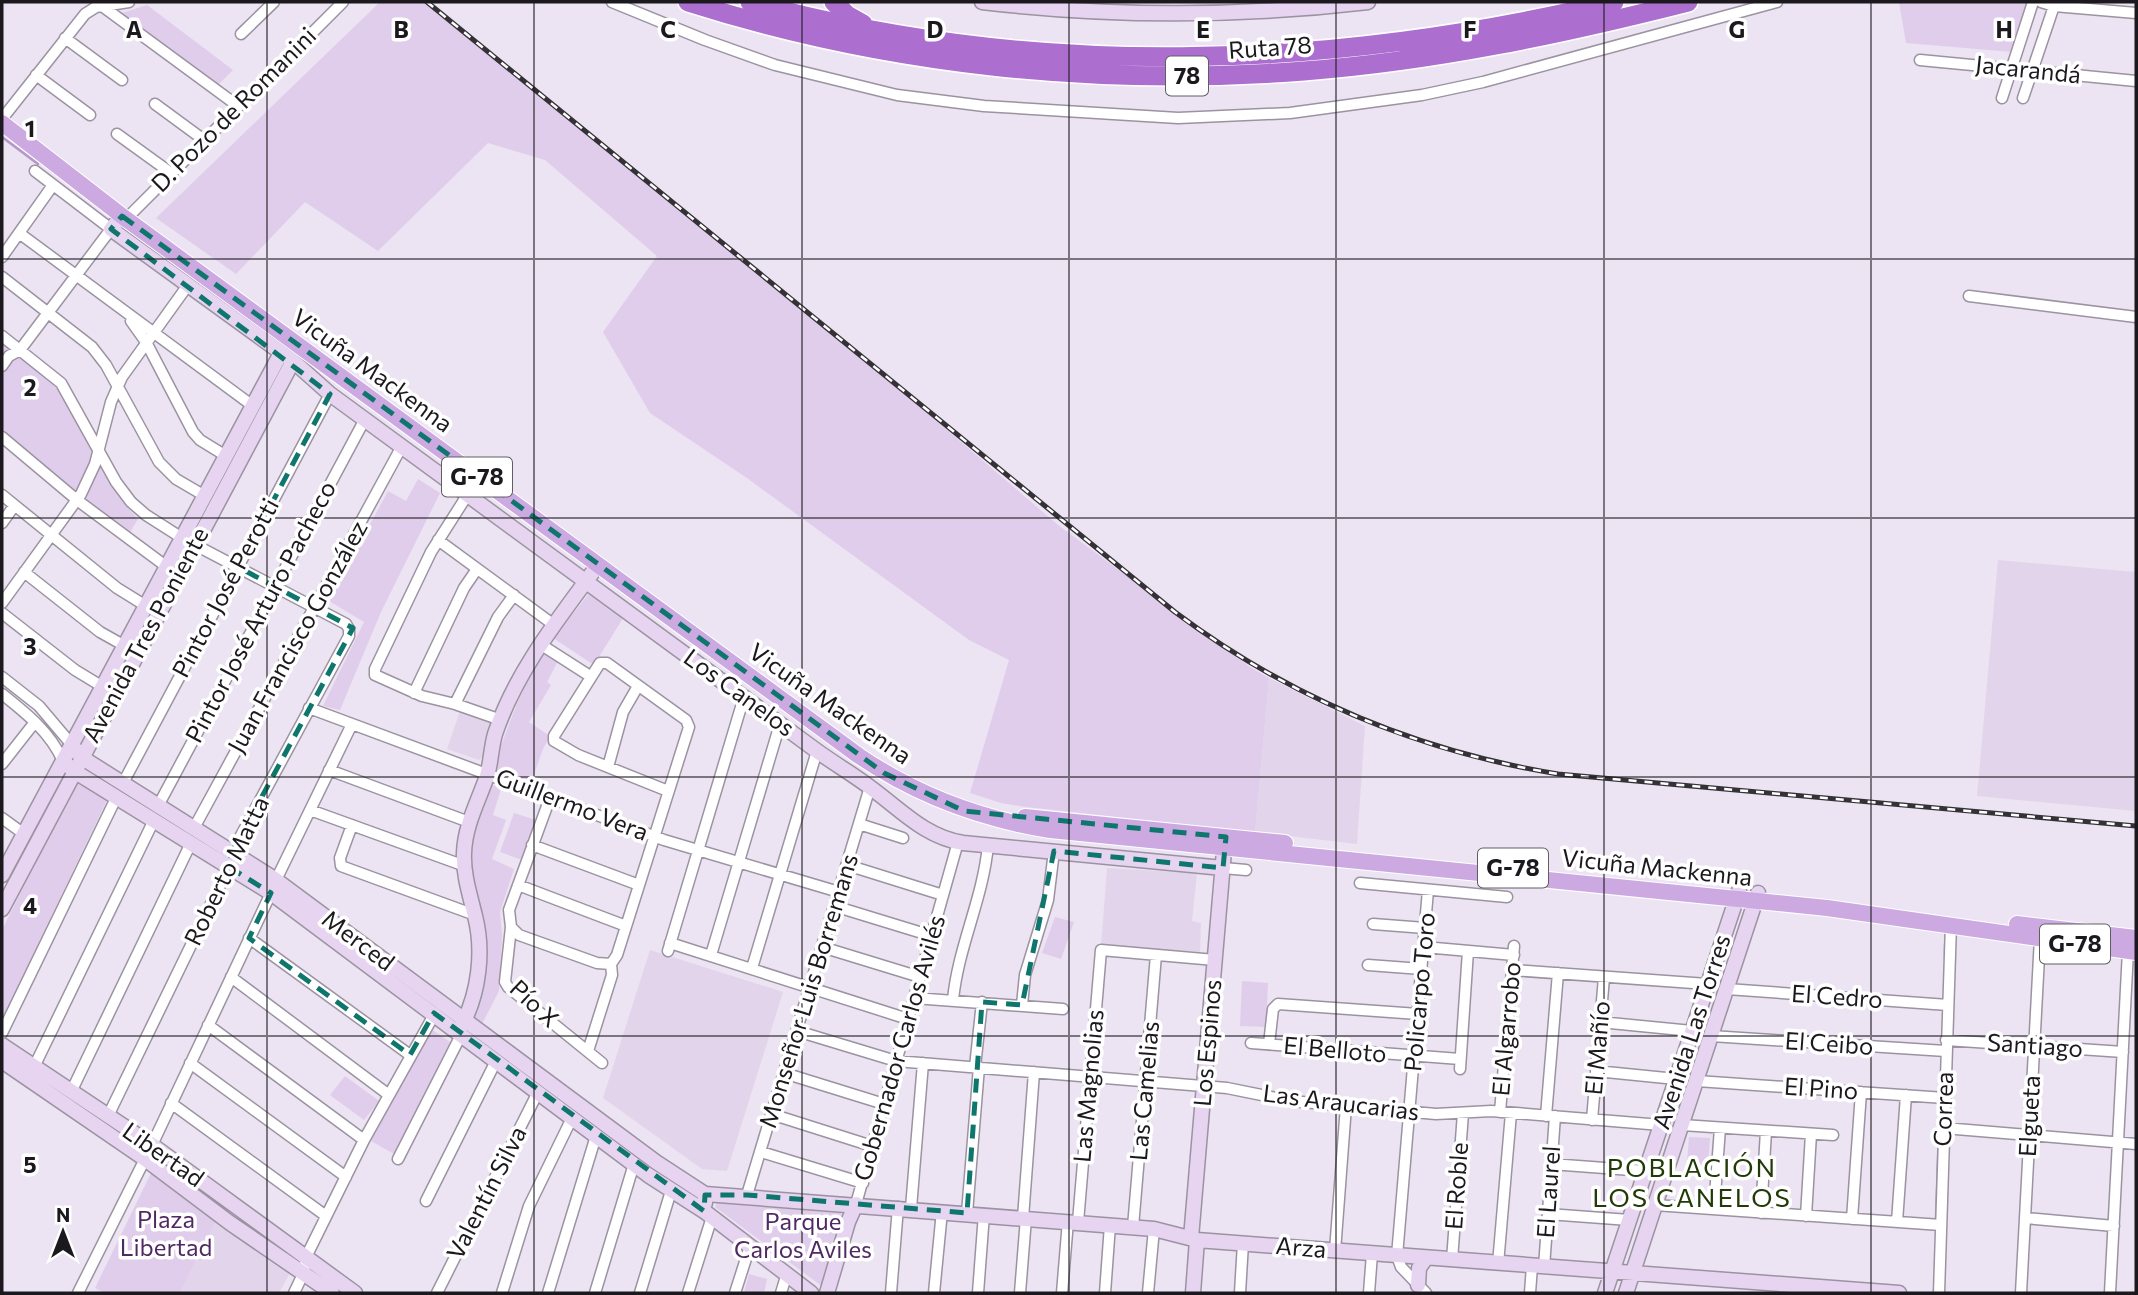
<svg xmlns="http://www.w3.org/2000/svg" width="2138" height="1295" viewBox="0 0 2138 1295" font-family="Commissioner,sans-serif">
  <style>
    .built { fill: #e2d5eb }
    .green { fill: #e0cdec }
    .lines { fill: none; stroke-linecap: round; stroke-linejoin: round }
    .stream { stroke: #b497c7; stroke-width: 2.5 }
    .street-casing { stroke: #9c93a1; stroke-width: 13 }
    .secondary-casing { stroke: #9c93a1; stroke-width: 17 }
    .primary-casing { stroke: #fff; stroke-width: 18 }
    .highway-casing { stroke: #fff; stroke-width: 22 }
    .street { stroke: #fff; stroke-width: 10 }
    .secondary { stroke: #e6d4f1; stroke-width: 14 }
    .primary { stroke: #cda9e2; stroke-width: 16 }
    .highway { stroke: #ac6fcf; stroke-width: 19 }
    .rail-casing { stroke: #343137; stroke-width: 5 }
    .rail { stroke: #fff; stroke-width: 2.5; stroke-dasharray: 8; stroke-linecap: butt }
    .marked { fill: none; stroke: #0f766e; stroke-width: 5; stroke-dasharray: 14 9; stroke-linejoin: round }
    .grid { fill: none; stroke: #1c191e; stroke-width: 2; stroke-opacity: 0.55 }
    .labels { text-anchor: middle; stroke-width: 7; stroke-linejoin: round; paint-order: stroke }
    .shield { fill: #fff; stroke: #605e62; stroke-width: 2 }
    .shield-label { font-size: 23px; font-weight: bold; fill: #1c191e }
    .street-label { font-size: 24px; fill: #1c191e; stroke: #fff }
    .park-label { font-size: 24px; fill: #502964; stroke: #fff }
    .neighbourhood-label { font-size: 26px; letter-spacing: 2px; fill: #223a07; stroke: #fff }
    .grid-label { font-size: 23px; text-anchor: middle; font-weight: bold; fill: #1c191e; stroke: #fff; stroke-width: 7; stroke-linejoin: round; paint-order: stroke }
  </style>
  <rect width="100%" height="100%" fill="#ece3f3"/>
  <path class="built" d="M1998 560 2136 572V811L1977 796Z
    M1269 678 1365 726 1357 844 1255 832Z
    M460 711 491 721 492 728 483 756 479 760 447 749Z
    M1107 868 1197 873 1192 921 1201 923 1200 952 1101 947Z
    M650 950 783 992 727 1171 702 1169 603 1098Z
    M217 1219 291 1271 279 1293H180Z"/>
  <path class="green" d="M380 2H430L939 423 1058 525 1250 667 1269 678 1255 832 1026 807 1001 803 970 793 1009 660 969 640 747 478 650 413 603 332 657 256 545 160 488 143 378 251 305 202 236 274 156 218Z
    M1899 2H2030L2013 52 1906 43Z
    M147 5 233 70 217 86 119 14Z
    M2 344C21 358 45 372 60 392 89 433 101 483 138 519L129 534 2 433Z
    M418 479 440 493 381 612 340 710 323 706 364 622 329 601 388 491 406 501Z
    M592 590 623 618 594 665 553 638Z
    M544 651 558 661 547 682 551 685 529 722 550 736 543 749 531 783 493 769C507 729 521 688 544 651Z
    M76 781 108 798 37 946 38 948 2 1019V930Z
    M491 784 501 789 493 815 506 820 492 859 514 869 500 912 502 936 499 991 481 1026 471 1019 478 990 468 841Z
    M514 813 539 821 525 861 500 852Z
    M1055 917 1074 922 1061 959 1042 953Z
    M1242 981 1268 983 1266 1027 1240 1026Z
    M427 1026 450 1042 394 1154 371 1141Z
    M345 1076 379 1101 364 1120 330 1095Z
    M1689 1137 1710 1138 1707 1176 1686 1175Z
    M152 1171 217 1219 180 1293H104L95 1288Z
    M719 1198 842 1209 823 1287 715 1207Z
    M749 1274 767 1279 764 1293H744Z"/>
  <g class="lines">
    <path class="stream" d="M2 137 38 164
      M1945 959V945
      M1936 1219 1939 1128"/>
    <defs>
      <path id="street" d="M612 2 705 40 775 65 897 95 984 106 1178 118 1290 113 1422 95 1483 82 1777 2
        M2041 2 2054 6 2136 13
        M102 6 238 106
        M241 34 274 2
        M65 38 122 80
        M1920 60 2136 81
        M36 75 90 115
        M2002 98 2033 2
        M2023 98 2054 6
        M155 104 204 140
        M2 119 85 14 96 7 129 2
        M117 134 171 173
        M126 219 343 2
        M19 233 253 406
        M2 257 53 185
        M2 277 92 347 106 365 159 462 176 479 205 496
        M1969 296 2136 317
        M131 321 146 342 193 432 200 440 226 456
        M2 336 61 383 116 482 131 502 146 515 182 538 346 624 349 629V636L232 852 229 867 108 1116
        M2 366 9 356 20 350 111 229 35 171
        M2 437 77 500 167 567
        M468 494 431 552 375 669V675L422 696 455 704 501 720
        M2 495 117 588 146 606
        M2 523 14 506
        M438 540 554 625
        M24 572 100 632 125 646
        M2 603 81 494 95 464 111 402 122 377 188 285
        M2 613 75 670 103 687
        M540 644 590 676
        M2 677 39 706 72 745
        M414 693 464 588 477 569
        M2 694C26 713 50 732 63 761
        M455 704 498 617 514 595
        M309 708 664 840 839 892
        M2 764 35 722
        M608 767 623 712 638 686
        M329 770 469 822
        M123 783 330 394
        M550 798 509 910 511 927 505 982 508 987 602 1063
        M158 806 365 419
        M310 810 465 866
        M2 818 24 834
        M859 824 903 838
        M352 825 340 858 341 866 475 915
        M194 828 402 446
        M532 845 639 885
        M847 865 943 895
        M1223 868 1246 870
        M276 880 352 724
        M1360 883 1507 897
        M518 885 626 926
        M834 906 932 936
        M1373 924 1425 928
        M511 927 519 935 597 963 611 964
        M249 938 410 1055
        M670 943 908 1019
        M822 947 920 977
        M1424 947 1514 955
        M668 951 744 697
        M711 955 780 724
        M611 964 617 955 689 727 686 720 607 663H600L554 736V741L578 755 668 791
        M1368 965 1422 969
        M752 968 817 751
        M1512 970 1707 984
        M231 977 389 1095
        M1727 989 1948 1005
        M914 998 1063 1009
        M953 1000C958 947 983 899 988 845
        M1022 1005 1025 975 1048 900 1054 851
        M1600 1022 1692 1031
        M208 1025 364 1140
        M797 1031 896 1061 1227 1088 1291 1101 1436 1114 1491 1111 1661 1125
        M2 1033 117 796
        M1711 1036 1946 1051
        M1946 1040 2123 1052
        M1251 1043 1460 1059
        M1269 1044 1273 1009 1278 1004 1418 1014
        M588 1051 612 975 611 964
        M190 1063 346 1177
        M34 1067 154 820
        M975 1067 982 1002
        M1460 1069 1468 951
        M1596 1071 1676 1079
        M784 1073 884 1104
        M1697 1081 1945 1098
        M71 1092 191 843
        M171 1103 326 1216
        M1500 1112 1514 946
        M771 1114 872 1146
        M1546 1116 1558 973
        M1592 1120 1604 977
        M1682 1125 1833 1135
        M1944 1128 2136 1144
        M152 1145 271 893
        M761 1152 863 1183
        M398 1159 461 1035
        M1551 1164 1645 1171
        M747 1195 870 787
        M426 1201 496 1061
        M856 1204 958 842
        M1655 1205 1941 1225
        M911 1208 923 1063
        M1714 1209 1720 1128
        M967 1213 979 1067
        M1761 1213 1766 1131
        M1548 1214 1629 1220
        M1806 1216 1811 1134
        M1023 1218 1034 1072
        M2025 1218 2114 1226
        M1852 1219 1861 1092
        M1078 1222 1101 950 1215 960
        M1897 1222 1906 1095
        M1133 1227 1156 955
        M1335 1251 1346 1106
        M1452 1260 1463 1113
        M1498 1264 1511 1113
        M1544 1267 1555 1116
        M78 1293 145 1159
        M294 1293 304 1272 306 1257 364 1140 435 1013
        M437 1293 538 1092
        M502 1293 529 1206 572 1118
        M548 1293 596 1136
        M595 1293 634 1164
        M640 1293 671 1191
        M688 1293 712 1217
        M735 1293 750 1246
        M781 1293 787 1273
        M891 1293 898 1207
        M934 1293 942 1211
        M978 1293 984 1214
        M1020 1293 1026 1218
        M1062 1293 1068 1221
        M1105 1293 1110 1225
        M1148 1293 1154 1229
        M1240 1293 1243 1243
        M1369 1293 1372 1254
        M1426 1293 1401 1267 1397 1256 1428 890
        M1530 1293 1532 1266
        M1939 1293 1951 924
        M2021 1293 2040 938
        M2110 1293 2128 951"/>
      <path id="secondary" d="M982 2C1110 17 1240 17 1368 2
        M122 216 111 229 115 232 293 361 330 394 817 751C835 764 854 775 871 788 901 810 925 837 963 843L1223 868
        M72 745 81 757 276 880 656 1162 705 1194V1203
        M63 761 74 771 271 893 648 1175 704 1211 811 1293
        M2 875 281 353
        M2 909 293 361
        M462 1025C479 993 484 951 475 916 470 895 463 874 464 853 465 825 478 802 487 776 491 762 491 748 495 734 516 671 559 618 598 565
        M2 1045 152 1145 355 1293
        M2 1061 145 1159 230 1223 332 1293
        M705 1194 1154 1229 1197 1240 1899 1293
        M1191 1238 1225 839
        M1418 1285 1419 1268 1426 1258
        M827 1293 848 1222 856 1204
        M1193 1293 1197 1240
        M1605 1293 1739 891
        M1626 1293 1758 893"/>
      <path id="primary" d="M2 123 126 219 859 756C918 796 980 819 1050 830L1827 908 2136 952
        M1025 817 1285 843
        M2017 924 2136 938"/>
      <path id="highway" d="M688 2C886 65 1096 87 1304 71 1434 61 1562 34 1688 2
        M750 2C1034 80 1329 70 1614 2
        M834 2 847 15 863 24"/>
    </defs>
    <use href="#street" class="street-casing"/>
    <use href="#secondary" class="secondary-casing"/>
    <use href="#primary" class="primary-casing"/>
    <use href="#highway" class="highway-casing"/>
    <use href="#street" class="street"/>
    <use href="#secondary" class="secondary"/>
    <use href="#primary" class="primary"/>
    <use href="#highway" class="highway"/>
    <defs>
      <path id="rail" d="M427 2 1175 612C1290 698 1417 751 1558 774L2136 826"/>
    </defs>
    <use href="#rail" class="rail-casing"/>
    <use href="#rail" class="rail"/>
  </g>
  <path class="marked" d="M122 216 884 773 964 811 1226 837 1223 868 1054 851 1022 1005 982 1002 967 1213 747 1195H705L704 1211 434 1013 410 1055 249 938 271 893 229 867 232 852 353 628 238 567 330 394 111 229Z"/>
  <path class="grid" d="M267 2V1293M534 2V1293M802 2V1293M1069 2V1293M1336 2V1293M1604 2V1293M1871 2V1293M2 259H2136M2 518H2136M2 777H2136M2 1036H2136"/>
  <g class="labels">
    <g class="shield">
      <rect x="1166" y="56.5" width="42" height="39" rx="5"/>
      <rect x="442" y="457.5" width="70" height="39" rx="5"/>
      <rect x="1478" y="848.5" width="70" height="39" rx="5"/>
      <rect x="2040" y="924.5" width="70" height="39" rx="5"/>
    </g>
    <g class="shield-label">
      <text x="1187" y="84">78</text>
      <text x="477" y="485">G-78</text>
      <text x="1513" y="876">G-78</text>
      <text x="2075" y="952">G-78</text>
    </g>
    <g class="street-label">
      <text transform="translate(1270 48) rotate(-4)" y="8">Ruta 78</text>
      <text transform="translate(2028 70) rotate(6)" y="8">Jacarandá</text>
      <text transform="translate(234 110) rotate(-45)" y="8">D. Pozo de Romanini</text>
      <text transform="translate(372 371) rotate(36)" y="8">Vicuña Mackenna</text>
      <text transform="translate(226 588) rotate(-62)" y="8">Pintor José Perotti</text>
      <text transform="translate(261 612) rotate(-62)" y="8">Pintor José Arturo Pacheco</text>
      <text transform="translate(146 635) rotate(-62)" y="8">Avenida Tres Poniente</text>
      <text transform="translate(298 637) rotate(-61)" y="8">Juan Francisco González</text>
      <text transform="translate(739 693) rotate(36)" y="8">Los Canelos</text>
      <text transform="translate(830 704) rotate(35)" y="8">Vicuña Mackenna</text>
      <text transform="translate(572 805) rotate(21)" y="8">Guillermo Vera</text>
      <text transform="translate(1657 868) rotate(6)" y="8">Vicuña Mackenna</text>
      <text transform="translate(227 871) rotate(-64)" y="8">Roberto Matta</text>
      <text transform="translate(358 941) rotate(37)" y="8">Merced</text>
      <text transform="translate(809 991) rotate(-73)" y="8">Monseñor Luis Borremans</text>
      <text transform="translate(1420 992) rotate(-85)" y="8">Policarpo Toro</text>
      <text transform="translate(1837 997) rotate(4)" y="8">El Cedro</text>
      <text transform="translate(534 1004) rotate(43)" y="8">Pío X</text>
      <text transform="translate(1507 1029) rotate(-85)" y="8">El Algarrobo</text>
      <text transform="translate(1692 1032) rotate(-72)" y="8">Avenida Las Torres</text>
      <text transform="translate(1208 1043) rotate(-85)" y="8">Los Espinos</text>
      <text transform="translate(1829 1044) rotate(4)" y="8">El Ceibo</text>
      <text transform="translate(2035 1046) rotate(4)" y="8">Santiago</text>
      <text transform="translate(900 1048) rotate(-74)" y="8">Gobernador Carlos Avilés</text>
      <text transform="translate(1598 1048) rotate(-85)" y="8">El Mañío</text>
      <text transform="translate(1335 1050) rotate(5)" y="8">El Belloto</text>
      <text transform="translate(1089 1086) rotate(-85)" y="8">Las Magnolias</text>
      <text transform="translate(1821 1089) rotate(4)" y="8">El Pino</text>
      <text transform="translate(1145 1091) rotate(-85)" y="8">Las Camelias</text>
      <text transform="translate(1341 1103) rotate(7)" y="8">Las Araucarias</text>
      <text transform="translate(1944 1109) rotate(-88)" y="8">Correa</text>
      <text transform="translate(2030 1116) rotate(-87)" y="8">Elgueta</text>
      <text transform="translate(163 1155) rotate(35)" y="8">Libertad</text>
      <text transform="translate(1457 1186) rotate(-86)" y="8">El Roble</text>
      <text transform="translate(1549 1192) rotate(-86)" y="8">El Laurel</text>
      <text transform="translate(487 1193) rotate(-63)" y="8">Valentín Silva</text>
      <text transform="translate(1301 1248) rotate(5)" y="8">Arza</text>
    </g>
    <g class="park-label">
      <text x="166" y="1228">Plaza<tspan x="166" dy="28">Libertad</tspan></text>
      <text x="803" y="1230">Parque<tspan x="803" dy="28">Carlos Aviles</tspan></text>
    </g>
    <g class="neighbourhood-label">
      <text x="1692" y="1177">POBLACIÓN<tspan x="1692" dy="30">LOS CANELOS</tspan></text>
    </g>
  </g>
  <g class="grid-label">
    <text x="134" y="38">A</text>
    <text x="401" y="38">B</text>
    <text x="668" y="38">C</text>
    <text x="935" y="38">D</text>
    <text x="1203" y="38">E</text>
    <text x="1470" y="38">F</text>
    <text x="1737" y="38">G</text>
    <text x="2004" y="38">H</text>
    <text x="30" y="137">1</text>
    <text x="30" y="396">2</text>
    <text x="30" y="655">3</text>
    <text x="30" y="914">4</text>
    <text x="30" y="1173">5</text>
  </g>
  <rect width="2138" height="1295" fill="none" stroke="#1c191e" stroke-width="7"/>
  <g transform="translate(63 1232)" stroke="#ffffff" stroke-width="5" paint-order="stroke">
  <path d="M0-5L12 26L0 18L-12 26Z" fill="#1c191e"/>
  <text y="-10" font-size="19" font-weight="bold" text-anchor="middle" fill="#1c191e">N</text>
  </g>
</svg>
